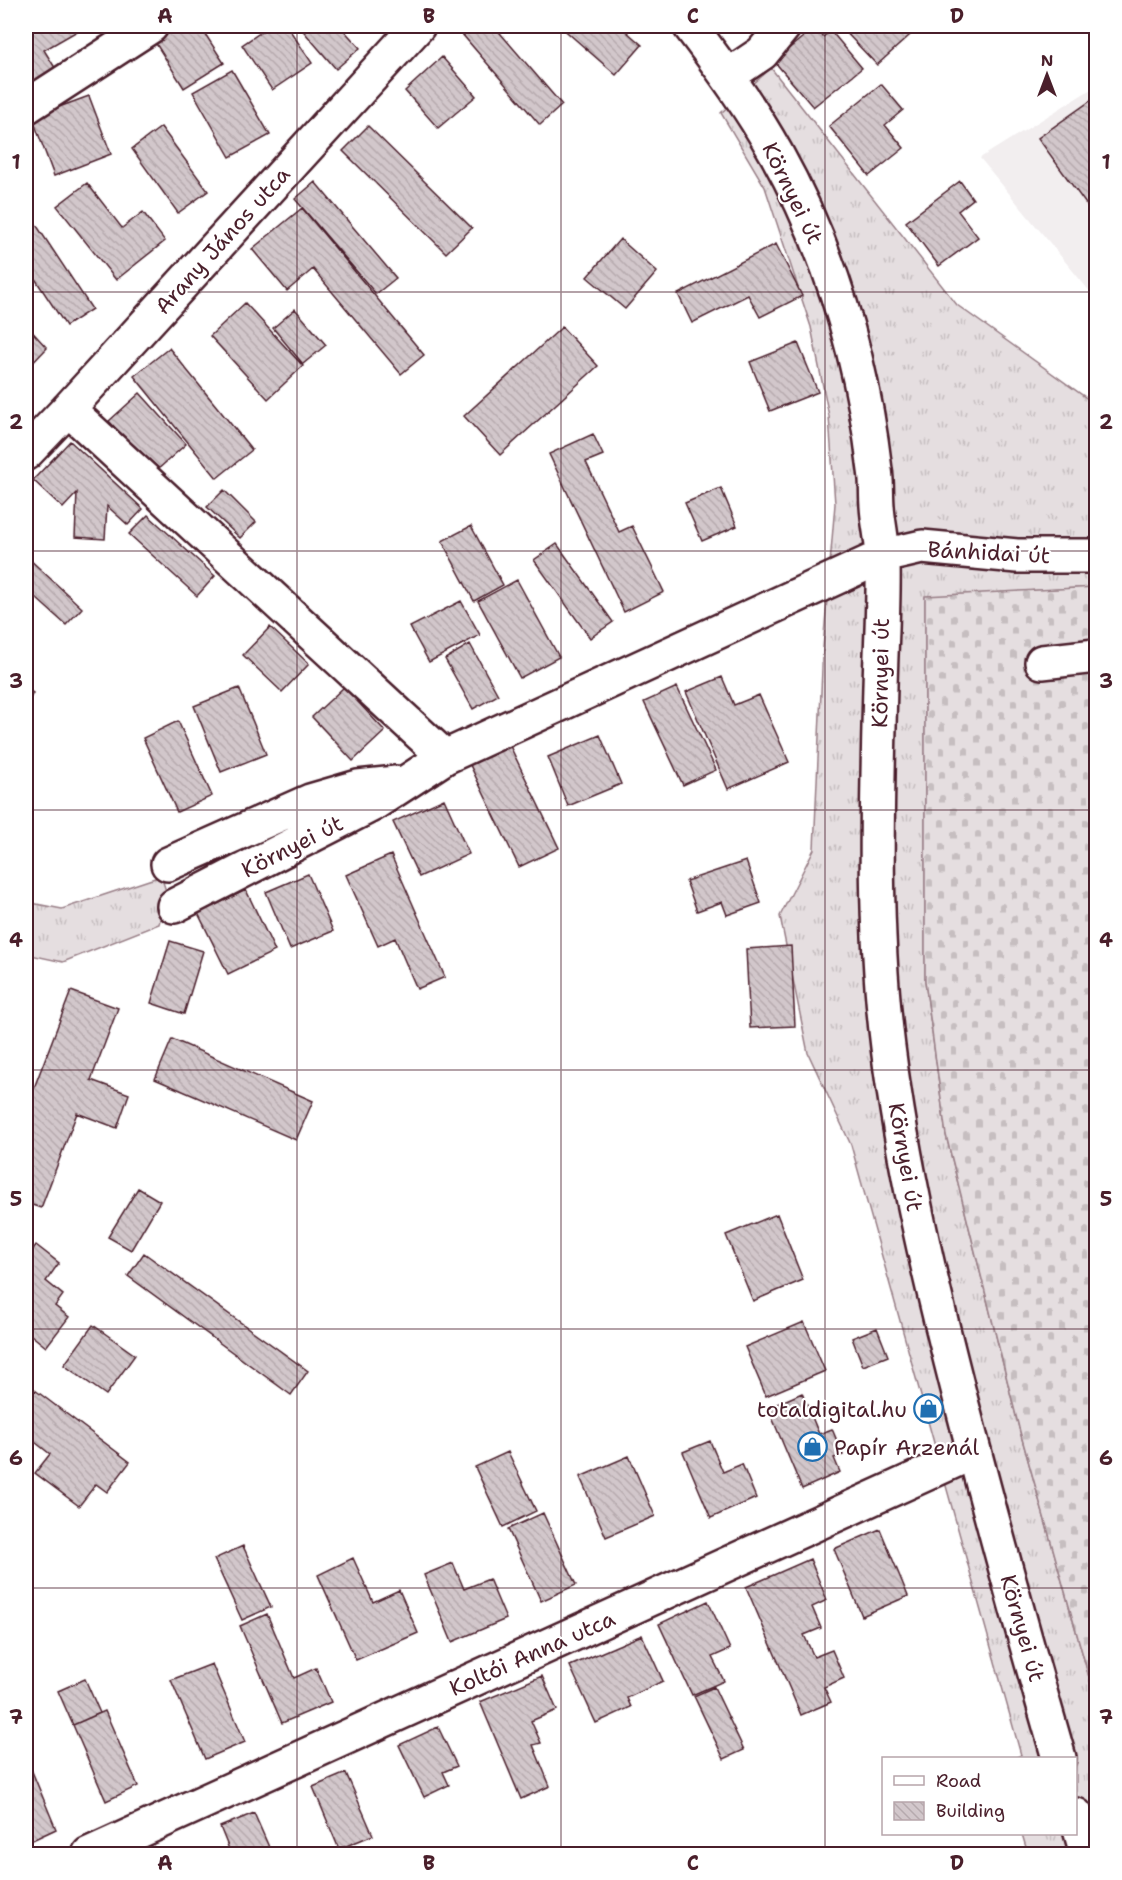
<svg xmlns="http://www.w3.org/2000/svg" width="1122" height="1880" viewBox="0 0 1122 1880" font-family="'Shantell Sans',sans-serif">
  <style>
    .built { fill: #f2eeef }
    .grass { fill: url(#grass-tufts); stroke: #987e86; stroke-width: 1.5 }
    .cemetery { fill: url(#cemetery-stones); stroke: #987e86; stroke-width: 1.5 }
    .building { fill: url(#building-back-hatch); stroke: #4a1f2b; stroke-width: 1.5 }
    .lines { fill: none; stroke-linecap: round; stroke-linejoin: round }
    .minor-casing { stroke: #4a1f2b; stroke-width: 38 }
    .major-casing { stroke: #4a1f2b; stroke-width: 38 }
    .minor { stroke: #fff; stroke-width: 33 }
    .major { stroke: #fff; stroke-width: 33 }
    .grid { fill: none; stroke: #4a1f2b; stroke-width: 1.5; stroke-opacity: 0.55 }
    .labels { text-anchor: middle; stroke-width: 4.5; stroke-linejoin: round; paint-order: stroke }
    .street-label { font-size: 22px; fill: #4a1f2b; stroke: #fff }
    .poi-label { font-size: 22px; fill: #4a1f2b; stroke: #fff; text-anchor: end }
    .neatline { fill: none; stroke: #4a1f2b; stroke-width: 2 }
    .grid-label { font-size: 20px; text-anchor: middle; font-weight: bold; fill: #4a1f2b }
  </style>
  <defs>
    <pattern id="grass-tufts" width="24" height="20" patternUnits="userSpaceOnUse" patternTransform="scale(1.5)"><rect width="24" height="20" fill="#e5dee0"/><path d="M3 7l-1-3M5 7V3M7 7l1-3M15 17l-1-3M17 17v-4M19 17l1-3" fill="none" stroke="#c6bec0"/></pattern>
    <pattern id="cemetery-stones" width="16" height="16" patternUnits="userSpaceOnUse" patternTransform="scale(1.5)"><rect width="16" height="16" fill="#e5dee0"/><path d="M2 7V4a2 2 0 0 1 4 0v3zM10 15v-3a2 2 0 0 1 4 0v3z" fill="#c6bec0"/></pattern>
    <pattern id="building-back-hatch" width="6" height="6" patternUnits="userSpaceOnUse" patternTransform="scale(1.5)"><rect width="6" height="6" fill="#d2c7cb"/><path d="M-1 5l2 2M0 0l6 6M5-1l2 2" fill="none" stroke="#b6aaae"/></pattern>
  </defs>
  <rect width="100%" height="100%" fill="#fff"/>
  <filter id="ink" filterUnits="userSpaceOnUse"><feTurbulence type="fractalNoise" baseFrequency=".0167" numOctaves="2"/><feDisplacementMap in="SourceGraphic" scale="12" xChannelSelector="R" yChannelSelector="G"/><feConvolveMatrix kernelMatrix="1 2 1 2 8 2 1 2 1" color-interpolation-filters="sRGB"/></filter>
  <g filter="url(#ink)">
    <path class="built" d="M1096 86V299L980 158Z"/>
    <path class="grass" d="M771 68 957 305 1096 405V587L925 597V981L946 1135 1019 1428 1096 1702V1854H1028L1022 1834H1076V1758H1015L1021 1755 851 1145 808 1053 780 916 814 849 823 647 835 504 829 416 811 327 765 187 721 113Z
      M161 876 167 894 159 924 63 962 26 954V902L62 909Z"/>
    <path class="cemetery" d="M1096 587V1702L1019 1428 946 1135 925 981V596Z"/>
    <path class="building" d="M29 26H86L44 50 57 71 26 89V28Z
      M175 26H200L224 63 184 88 153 39Z
      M270 26H287L312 63 272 90 242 45Z
      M299 26H340L360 48 336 69Z
      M472 26H494L562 105 540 125 462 34Z
      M560 26H620L642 45 616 75Z
      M840 26H920L877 65Z
      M815 27 823 37 831 31 862 68 813 107 774 61Z
      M442 57 476 96 438 128 405 91Z
      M232 70 270 135 230 157 193 92Z
      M881 84 903 110 885 125 904 148 869 176 829 126Z
      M89 96 111 154 54 176 32 117Z
      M1096 97V218L1038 138Z
      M368 126 472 228 446 253 343 151Z
      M161 127 208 191 178 213 132 149Z
      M960 181 973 199 958 211 978 237 939 266 906 222Z
      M315 182 396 278 376 294 295 199Z
      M87 183 122 228 143 212 165 241 116 280 57 206Z
      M302 208 424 355 401 374 313 269 287 291 252 249Z
      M35 223 92 309 66 326 26 265V229Z
      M620 239 657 272 625 309 587 277Z
      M776 244 802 296 760 317 748 295 692 323 678 294Z
      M245 303 303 366 268 399 210 336Z
      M295 309 326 345 303 364 273 328Z
      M26 325 47 348 26 370Z
      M562 327 598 366 500 455 464 416Z
      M798 343 818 392 770 411 750 362Z
      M169 348 252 450 217 478 134 376Z
      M140 393 186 444 155 472 109 421Z
      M593 434 603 455 586 462 619 532 632 526 664 592 624 612 549 454Z
      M70 441 143 509 128 525 107 506 105 539 75 537 77 493 63 508 33 480Z
      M721 488 737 526 702 541 685 503Z
      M224 490 256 522 240 538 207 507Z
      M148 515 215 576 197 596 129 534Z
      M471 526 503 585 474 601 442 541Z
      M557 544 613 622 590 638 534 560Z
      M26 556 82 608 66 625 26 589Z
      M517 580 559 657 520 678 478 601Z
      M461 601 480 635 429 662 410 627Z
      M270 627 309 664 282 692 243 655Z
      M470 644 498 695 473 709 445 659Z
      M722 677 734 705 759 695 789 762 728 789 686 692Z
      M344 687 385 731 353 761 312 717Z
      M677 687 716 770 683 785 644 702Z
      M26 688 33 693 26 706Z
      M239 688 266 754 221 772 194 706Z
      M178 721 212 796 177 812 143 738Z
      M600 735 621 784 568 806 548 757Z
      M510 746 559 848 519 867 470 765Z
      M444 799 469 854 419 877 393 822Z
      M391 855 445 977 417 989 395 938 378 946 346 875Z
      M746 861 761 903 727 915 722 902 697 911 686 881Z
      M308 874 333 931 290 949 266 892Z
      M246 890 275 951 228 974 198 913Z
      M170 941 203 951 184 1014 151 1003Z
      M791 946 795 1026 750 1028 746 949Z
      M71 991 118 1008 91 1080 129 1094 117 1128 77 1113 41 1208 26 1203V1109Z
      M172 1039 313 1101 296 1140 155 1079Z
      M138 1188 160 1201 131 1250 108 1237Z
      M777 1214 803 1280 753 1301 726 1235Z
      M36 1245 59 1263 46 1281 63 1295 55 1306 69 1317 46 1347 26 1331V1259Z
      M144 1253 308 1371 291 1395 128 1276Z
      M804 1322 825 1371 766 1396 745 1347Z
      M93 1325 135 1355 106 1395 64 1365Z
      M877 1328 888 1356 863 1366 852 1338Z
      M35 1390 130 1462 107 1492 96 1484 79 1506 35 1473 50 1454 26 1435V1402Z
      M802 1393 819 1434 832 1429 843 1455 834 1458 840 1472 802 1489 768 1408Z
      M710 1441 723 1472 742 1464 756 1498 711 1518 683 1452Z
      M508 1452 536 1511 503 1527 475 1467Z
      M629 1456 655 1516 606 1537 580 1477Z
      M543 1513 576 1585 541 1601 508 1529Z
      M880 1529 908 1596 862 1616 834 1549Z
      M243 1546 271 1607 242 1620 214 1559Z
      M353 1558 373 1602 399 1590 418 1633 356 1660 318 1575Z
      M810 1559 827 1600 812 1607 821 1628 804 1635 814 1657 832 1650 844 1678 824 1687 831 1702 801 1715 746 1587Z
      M453 1563 464 1589 489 1579 506 1619 452 1642 424 1575Z
      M708 1601 730 1649 712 1657 724 1681 692 1695 659 1624Z
      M267 1614 294 1678 316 1668 331 1702 282 1723 240 1626Z
      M642 1635 663 1681 627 1698 631 1707 596 1723 570 1666Z
      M212 1664 245 1742 205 1759 171 1680Z
      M542 1676 557 1710 531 1721 541 1743 533 1745 550 1786 521 1799 480 1702Z
      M85 1679 100 1713 73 1725 58 1691Z
      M714 1687 744 1750 724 1759 694 1696Z
      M105 1711 138 1786 106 1801 73 1725Z
      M438 1727 457 1766 443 1772 449 1785 424 1797 399 1745Z
      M26 1757 56 1829 26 1843Z
      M346 1773 373 1835 339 1849 313 1787Z
      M254 1813 272 1854H231L220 1827Z"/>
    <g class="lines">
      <defs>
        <path id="minor" d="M728 76 762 53 784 26
          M26 107 151 26
          M68 409 445 757
          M26 453 68 409 418 26
          M1042 662 1096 656
          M168 864 310 801 358 787 396 783
          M174 906 373 804 445 757 883 556 922 547 1017 556H1096
          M89 1854 974 1452"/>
        <path id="major" d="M690 26C721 67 751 108 776 153 830 250 862 360 875 470 877 482 876 494 877 506 878 524 883 542 883 560 884 602 881 644 880 686 877 806 873 928 888 1047 903 1167 931 1284 961 1401 992 1521 1025 1640 1059 1758
          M1076 1815 1087 1854"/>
      </defs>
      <use href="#minor" class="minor-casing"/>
      <use href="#major" class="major-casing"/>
      <use href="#minor" class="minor"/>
      <use href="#major" class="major"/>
    </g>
  </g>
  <path class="grid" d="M297 26V1854M561 26V1854M825 26V1854M26 292H1096M26 551H1096M26 810H1096M26 1070H1096M26 1329H1096M26 1588H1096"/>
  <defs>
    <symbol id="shop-ring" viewBox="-11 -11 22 22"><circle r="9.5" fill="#fff" stroke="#1f6fb2" stroke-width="1.5"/><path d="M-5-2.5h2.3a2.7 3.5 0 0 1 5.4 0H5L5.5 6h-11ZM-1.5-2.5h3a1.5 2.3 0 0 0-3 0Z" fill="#1f6fb2"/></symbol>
  </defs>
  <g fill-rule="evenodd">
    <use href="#shop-ring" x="912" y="1392" width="33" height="33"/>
    <use href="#shop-ring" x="796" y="1430" width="33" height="33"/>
  </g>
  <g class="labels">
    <g class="street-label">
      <text transform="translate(793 193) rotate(64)" y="8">Környei út</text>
      <text transform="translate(222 240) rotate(-48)" y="8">Arany János utca</text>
      <text transform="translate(989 552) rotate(3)" y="8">Bánhidai út</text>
      <text transform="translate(880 673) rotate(-89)" y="8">Környei út</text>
      <text transform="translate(292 846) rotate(-27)" y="8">Környei út</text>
      <text transform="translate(906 1157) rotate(80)" y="8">Környei út</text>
      <text transform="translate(1023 1628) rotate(74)" y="8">Környei út</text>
      <text transform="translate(532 1653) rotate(-24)" y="8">Koltói Anna utca</text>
    </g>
    <g class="poi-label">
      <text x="907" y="1417">totaldigital.hu</text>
      <text x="834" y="1455" text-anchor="start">Papír Arzenál</text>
    </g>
  </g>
  <rect width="1122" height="1880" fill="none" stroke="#fff" stroke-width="66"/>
  <rect x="882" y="1757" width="195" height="78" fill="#ffffff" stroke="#b7a5aa" stroke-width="1.5"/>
  <rect x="894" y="1776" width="30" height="9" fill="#ffffff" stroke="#b7a5aa" stroke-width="1.5"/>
  <text x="936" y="1787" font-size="18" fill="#4a1f2b">Road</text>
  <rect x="894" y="1802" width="30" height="18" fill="url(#building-back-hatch)" stroke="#b7a5aa" stroke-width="1.5"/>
  <text x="936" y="1817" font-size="18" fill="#4a1f2b">Building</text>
  <g transform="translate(1047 75)" stroke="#ffffff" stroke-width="4.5" paint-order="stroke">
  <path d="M0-4.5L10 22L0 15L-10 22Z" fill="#4a1f2b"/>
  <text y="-9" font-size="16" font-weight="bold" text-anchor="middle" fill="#4a1f2b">N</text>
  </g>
  <rect x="33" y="33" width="1056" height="1814" class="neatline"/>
  <g class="grid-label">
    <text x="165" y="23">A</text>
    <text x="429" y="23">B</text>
    <text x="693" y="23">C</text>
    <text x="957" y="23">D</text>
    <text x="16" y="169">1</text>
    <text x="1106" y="169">1</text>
    <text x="16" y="429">2</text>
    <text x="1106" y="429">2</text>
    <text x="16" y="688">3</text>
    <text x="1106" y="688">3</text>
    <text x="16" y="947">4</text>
    <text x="1106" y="947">4</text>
    <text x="16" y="1206">5</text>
    <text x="1106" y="1206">5</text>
    <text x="16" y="1465">6</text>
    <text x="1106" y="1465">6</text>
    <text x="16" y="1724">7</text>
    <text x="1106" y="1724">7</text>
    <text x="165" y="1870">A</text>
    <text x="429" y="1870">B</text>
    <text x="693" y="1870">C</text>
    <text x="957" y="1870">D</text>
  </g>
</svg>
